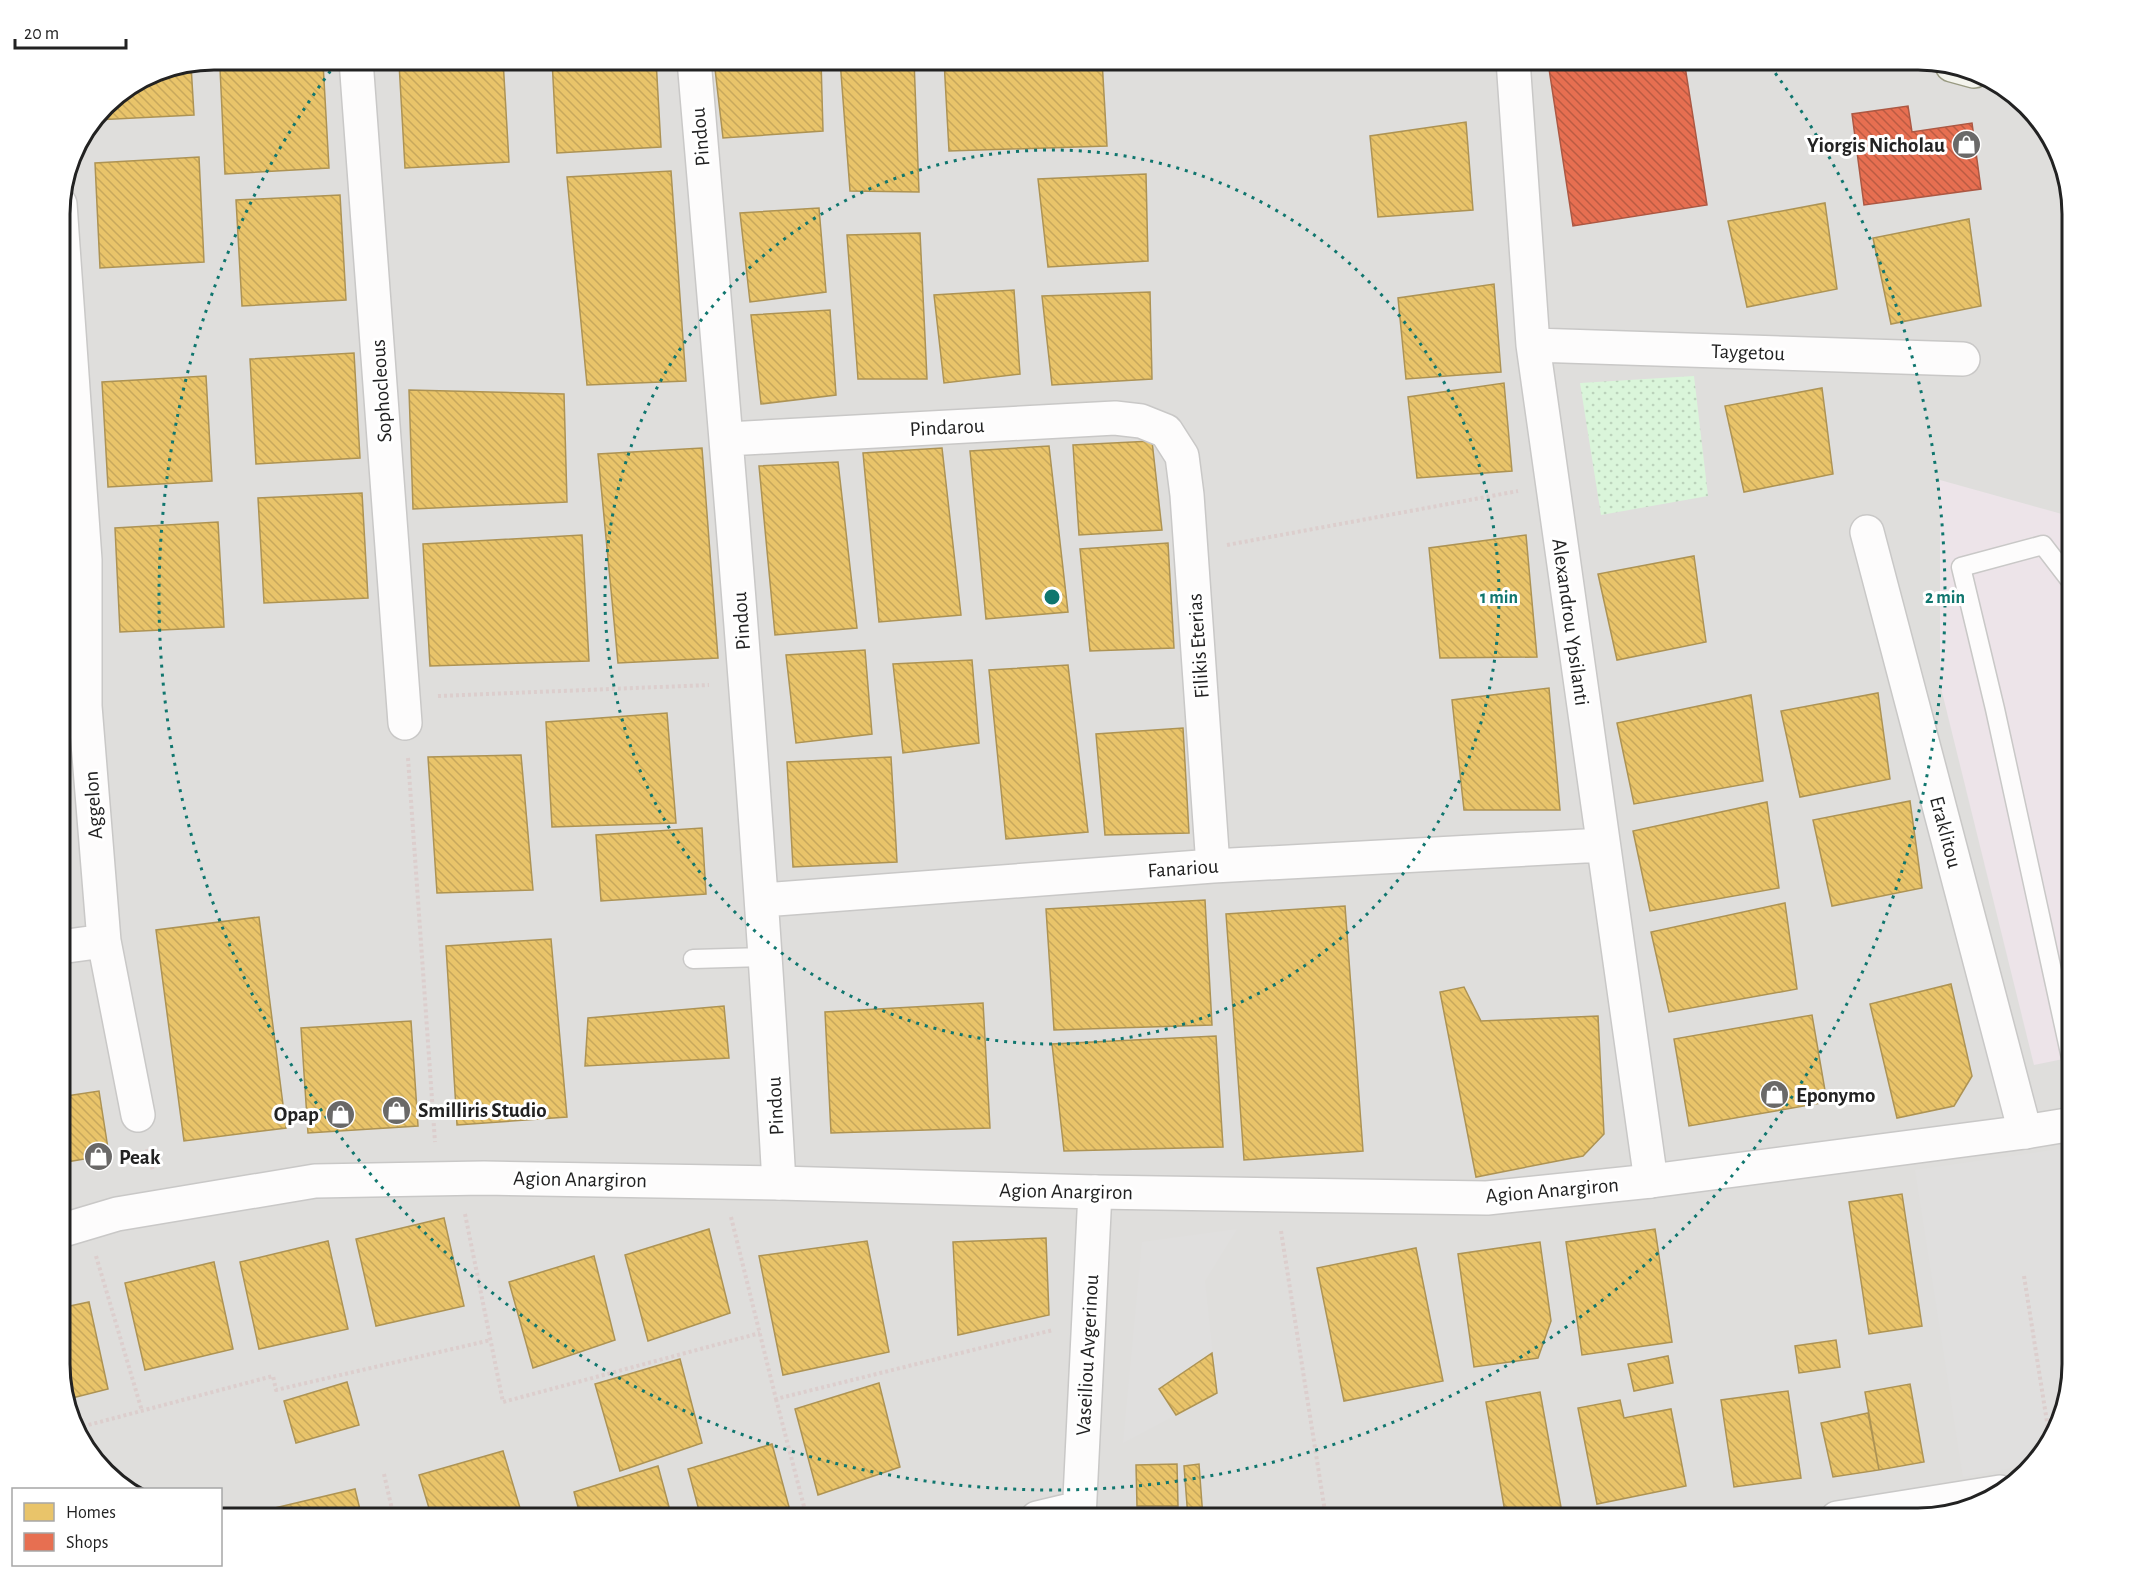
<svg xmlns="http://www.w3.org/2000/svg" width="2133" height="1578" viewBox="0 0 2133 1578" font-family="'Alegreya Sans',sans-serif">
  <style>
    .residential { fill: #dfdedc }
    .industrial { fill: #ede4e9 }
    .park { fill: url(#park-dots) }
    .parking { fill: #e0dfde }
    .homes { fill: url(#homes-back-hatch); stroke: #ad9354; stroke-width: 1.5 }
    .shops { fill: url(#shops-back-hatch); stroke: #ac5843; stroke-width: 1.5 }
    .lines { fill: none; stroke-linecap: round; stroke-linejoin: round }
    .service-casing { stroke: #c9c8c7; stroke-width: 21 }
    .minor-casing { stroke: #c9c8c7; stroke-width: 36 }
    .tertiary-casing { stroke: #c9c8c7; stroke-width: 36 }
    .secondary-casing { stroke: #999a82; stroke-width: 36 }
    .path { stroke: #dccecd; stroke-width: 4; stroke-dasharray: 3 3; stroke-linecap: butt }
    .service { stroke: #fdfcfc; stroke-width: 18 }
    .minor { stroke: #fdfcfc; stroke-width: 33 }
    .tertiary { stroke: #fdfcfc; stroke-width: 33 }
    .secondary { stroke: #f4f4ed; stroke-width: 33 }
    .ring { fill: none; stroke: #0f766e; stroke-width: 3; stroke-dasharray: 3 6 }
    .labels { text-anchor: middle; stroke-width: 6; stroke-linejoin: round; paint-order: stroke }
    .street-label { font-size: 21px; fill: #222; stroke: #fff }
    .poi-label { font-size: 21px; font-weight: bold; fill: #222; stroke: #fff; text-anchor: start }
    .rim { fill: none; stroke: #222; stroke-width: 3 }
    .centre { fill: #0f766e; stroke: #fff; stroke-width: 3 }
    .ring-label { font-size: 18px; text-anchor: middle; font-weight: bold; fill: #0f766e; stroke: #fff; stroke-width: 6; stroke-linejoin: round; paint-order: stroke }
  </style>
  <defs>
    <pattern id="park-dots" width="8" height="8" patternUnits="userSpaceOnUse" patternTransform="scale(1.5)"><rect width="8" height="8" fill="#daf5da"/><path d="M2 2h.1M6 6h.1" fill="none" stroke="#bbd2bb" stroke-width="1.8" stroke-linecap="round"/></pattern>
    <pattern id="homes-back-hatch" width="6" height="6" patternUnits="userSpaceOnUse" patternTransform="scale(1.5)"><rect width="6" height="6" fill="#e9c46a"/><path d="M-1 5l2 2M0 0l6 6M5-1l2 2" fill="none" stroke="#c8a85c"/></pattern>
    <pattern id="shops-back-hatch" width="6" height="6" patternUnits="userSpaceOnUse" patternTransform="scale(1.5)"><rect width="6" height="6" fill="#e76f51"/><path d="M-1 5l2 2M0 0l6 6M5-1l2 2" fill="none" stroke="#bb5b43"/></pattern>
  </defs>
  <rect width="100%" height="100%" fill="#f0eeeb"/>
  <path class="residential" d="M214 60H1919L1968 68 2012 92 2057 146 2073 214V1364L2065 1413 2041 1457 1987 1502 1919 1518H221L220 1490H127L121 1486 80 1441 60 1374V204L76 146 112 98 156 72Z"/>
  <path class="industrial" d="M1940 480 2069 516 2073 520V1057L2034 1065 1940 684Z"/>
  <path class="park" d="M1694 376 1708 496 1601 515 1580 383Z"/>
  <path class="parking" d="M2073 1147V1364L2065 1413 2041 1457 2033 1464 1963 1477 1915 1170Z
    M1237 1229 1205 1281 1217 1393 1123 1443 1142 1242Z"/>
  <path class="homes" d="M448 60H503L509 162 405 168 399 63Z
    M552 60H656L661 147 557 153Z
    M714 60H821L823 131 723 138Z
    M840 60H914L919 192 850 191Z
    M944 60H1102L1107 146 949 151Z
    M323 63 329 168 225 174 220 68Z
    M191 65 194 115 96 120 112 98 156 72Z
    M1466 122 1473 210 1378 217 1370 136Z
    M199 157 204 262 100 268 95 163Z
    M671 171 686 381 587 385 567 177Z
    M1146 174 1148 261 1048 267 1038 179Z
    M340 195 346 300 242 306 236 200Z
    M1825 203 1837 289 1747 307 1728 221Z
    M819 208 826 292 750 302 740 213Z
    M1969 219 1981 306 1891 324 1873 238Z
    M920 233 927 379H858L847 235Z
    M1494 284 1501 372 1406 379 1398 298Z
    M1014 290 1020 374 944 383 934 295Z
    M1150 292 1152 379 1052 385 1042 296Z
    M830 310 836 395 761 404 751 315Z
    M354 353 360 458 256 464 250 359Z
    M206 376 212 481 108 487 102 382Z
    M1504 383 1512 471 1417 478 1408 397Z
    M1822 388 1833 474 1744 492 1725 406Z
    M409 390 564 394 567 502 413 509Z
    M1152 441 1162 530 1079 535 1073 445Z
    M1049 446 1068 612 986 619 970 451Z
    M702 448 718 658 618 663 598 454Z
    M942 448 961 615 879 622 863 453Z
    M838 462 857 628 775 635 759 466Z
    M362 493 368 598 264 603 258 498Z
    M218 522 224 627 120 632 115 528Z
    M582 535 589 661 430 666 423 544Z
    M1526 535 1537 657 1440 658 1429 548Z
    M1168 543 1174 648 1090 651 1080 549Z
    M1694 556 1706 642 1617 660 1598 574Z
    M865 650 872 734 796 743 786 655Z
    M972 660 979 743 903 753 893 664Z
    M1068 665 1088 832 1006 839 989 670Z
    M1549 688 1560 810H1464L1452 700Z
    M1878 693 1890 779 1800 797 1781 711Z
    M1751 695 1763 781 1634 804 1617 723Z
    M667 713 676 823 552 827 546 722Z
    M1183 728 1189 833 1105 835 1096 734Z
    M521 755 533 890 437 893 428 757Z
    M891 757 897 862 793 867 787 762Z
    M1910 801 1922 888 1832 906 1813 820Z
    M1767 802 1779 888 1650 911 1633 831Z
    M702 828 706 894 601 901 596 835Z
    M1205 900 1212 1025 1054 1030 1046 909Z
    M1785 903 1797 989 1669 1012 1651 932Z
    M1345 906 1363 1151 1244 1160 1226 914Z
    M259 917 286 1128 184 1141 156 930Z
    M551 939 567 1117 457 1125 446 946Z
    M1951 984 1972 1076 1954 1106 1897 1118 1870 1004Z
    M1464 987 1481 1021 1598 1016 1604 1134 1583 1156 1476 1177 1440 992Z
    M983 1003 990 1128 831 1133 825 1012Z
    M724 1006 729 1058 585 1066 588 1018Z
    M1812 1015 1827 1102 1689 1126 1674 1039Z
    M411 1021 418 1126 308 1133 301 1028Z
    M1216 1036 1223 1147 1064 1151 1052 1044Z
    M99 1091 109 1155 60 1163V1097Z
    M1902 1194 1922 1326 1869 1334 1849 1202Z
    M444 1218 464 1306 376 1326 356 1239Z
    M709 1229 730 1313 648 1341 625 1255Z
    M1655 1229 1672 1342 1582 1355 1566 1242Z
    M1046 1238 1049 1315 958 1335 953 1242Z
    M328 1241 348 1329 259 1349 240 1262Z
    M867 1241 889 1352 783 1375 759 1256Z
    M1540 1242 1551 1321 1538 1358 1474 1367 1458 1254Z
    M1416 1248 1443 1381 1344 1401 1317 1268Z
    M594 1256 615 1340 533 1368 509 1282Z
    M214 1262 233 1349 145 1370 125 1283Z
    M89 1302 108 1389 68 1399 60 1374V1308Z
    M1836 1340 1840 1367 1799 1373 1795 1346Z
    M1212 1353 1217 1393 1176 1415 1159 1389Z
    M1668 1356 1673 1383 1634 1391 1628 1364Z
    M680 1359 702 1443 620 1471 595 1384Z
    M347 1382 359 1425 296 1443 284 1401Z
    M879 1383 900 1467 818 1495 795 1409Z
    M1910 1384 1924 1462 1879 1470 1865 1392Z
    M1788 1391 1801 1478 1734 1487 1721 1400Z
    M1540 1392 1563 1518H1506L1486 1402Z
    M1620 1400 1624 1418 1671 1409 1686 1486 1597 1504 1578 1408Z
    M1868 1413 1879 1470 1833 1477 1821 1423Z
    M772 1444 792 1518H701L688 1469Z
    M503 1451 523 1518H432L419 1475Z
    M1177 1464 1178 1506H1137L1136 1465Z
    M1199 1464 1203 1518H1188L1184 1466Z
    M658 1466 672 1518H581L574 1492Z
    M355 1489 362 1518H268L266 1510Z
    M1179 1512 1180 1518H1114V1516Z"/>
  <path class="shops" d="M1560 60H1684L1707 205 1573 226 1548 62Z
    M1908 106 1912 132 1972 123 1981 189 1864 205 1852 114Z"/>
  <g class="lines">
    <defs>
      <path id="service" d="M2073 584 2043 545 1961 567 1995 709 2073 1067
        M693 959 767 957"/>
      <path id="minor" d="M356 60 405 723
        M694 60C726 434 758 808 779 1183
        M1513 60 1533 345 1651 1181
        M60 204 85 560V706L104 941 138 1115
        M1533 345 1963 359
        M727 439 1115 418 1141 421 1166 431 1182 456 1187 495 1213 866
        M1867 532 2025 1132
        M763 900 1213 866 1603 845
        M60 947 104 941
        M1037 1518 1079 1508
        M1079 1518 1095 1192
        M1837 1518 2000 1492"/>
      <path id="tertiary" d="M60 1231 117 1214 315 1181 484 1178 779 1183 1095 1192 1487 1198 1651 1181 2025 1132 2073 1124"/>
      <path id="secondary" d="M1952 65 1974 71"/>
    </defs>
    <use href="#service" class="service-casing"/>
    <use href="#minor" class="minor-casing"/>
    <use href="#tertiary" class="tertiary-casing"/>
    <use href="#secondary" class="secondary-casing"/>
    <path class="path" d="M1227 545 1518 491
      M438 696 709 685
      M408 758 435 1142
      M147 1149 153 1171
      M465 1214 503 1402 760 1333
      M731 1217 776 1399 1053 1330
      M1281 1231 1326 1518
      M96 1256 142 1411
      M2024 1276 2050 1441
      M776 1399 807 1518
      M77 1428 273 1376 276 1390 491 1340
      M384 1474 394 1518"/>
    <use href="#service" class="service"/>
    <use href="#minor" class="minor"/>
    <use href="#tertiary" class="tertiary"/>
    <use href="#secondary" class="secondary"/>
  </g>
  <g class="ring">
    <circle cx="1052" cy="597" r="447"/>
    <path d="M1770 66A893 893 0 1 1 334 66"/>
  </g>
  <defs>
    <symbol id="shop-disc" viewBox="-11 -11 22 22"><circle r="9.5" fill="#6a6968" stroke="#fff"/><path d="M-5-2.5h2.3a2.7 3.5 0 0 1 5.4 0H5L5.5 6h-11ZM-1.5-2.5h3a1.5 2.3 0 0 0-3 0Z" fill="#fff"/></symbol>
  </defs>
  <g fill-rule="evenodd">
    <use href="#shop-disc" x="1950" y="128" width="33" height="33"/>
    <use href="#shop-disc" x="1758" y="1078" width="33" height="33"/>
    <use href="#shop-disc" x="380" y="1094" width="33" height="33"/>
    <use href="#shop-disc" x="324" y="1098" width="33" height="33"/>
    <use href="#shop-disc" x="82" y="1140" width="33" height="33"/>
  </g>
  <g class="labels">
    <g class="street-label">
      <text transform="translate(700 137) rotate(-95)" y="7">Pindou</text>
      <text transform="translate(1748 352) rotate(2)" y="7">Taygetou</text>
      <text transform="translate(381 391) rotate(-94)" y="7">Sophocleous</text>
      <text transform="translate(947 427) rotate(-3)" y="7">Pindarou</text>
      <text transform="translate(741 621) rotate(-94)" y="7">Pindou</text>
      <text transform="translate(1571 622) rotate(82)" y="7">Alexandrou Ypsilanti</text>
      <text transform="translate(1198 646) rotate(-94)" y="7">Filikis Eterias</text>
      <text transform="translate(93 805) rotate(-94)" y="7">Aggelon</text>
      <text transform="translate(1946 832) rotate(75)" y="7">Eraklitou</text>
      <text transform="translate(1183 868) rotate(-4)" y="7">Fanariou</text>
      <text transform="translate(775 1106) rotate(-93)" y="7">Pindou</text>
      <text transform="translate(580 1179) rotate(1)" y="7">Agion Anargiron</text>
      <text transform="translate(1552 1190) rotate(-5)" y="7">Agion Anargiron</text>
      <text transform="translate(1066 1191) rotate(1)" y="7">Agion Anargiron</text>
      <text transform="translate(1087 1355) rotate(-87)" y="7">Vaseiliou Avgerinou</text>
    </g>
    <g class="poi-label">
      <text x="1945" y="152" text-anchor="end">Yiorgis Nicholau</text>
      <text x="1796" y="1102">Eponymo</text>
      <text x="418" y="1117">Smilliris Studio</text>
      <text x="319" y="1121" text-anchor="end">Opap</text>
      <text x="119" y="1164">Peak</text>
    </g>
  </g>
  <path d="M0 0H2133V1578H0ZM214 70H1918A144 144 0 0 1 2062 214V1364A144 144 0 0 1 1918 1508H214A144 144 0 0 1 70 1364V214A144 144 0 0 1 214 70Z" fill="#fff" fill-rule="evenodd"/>
  <path class="rim" d="M214 70H1918A144 144 0 0 1 2062 214V1364A144 144 0 0 1 1918 1508H214A144 144 0 0 1 70 1364V214A144 144 0 0 1 214 70Z"/>
  <circle cx="1052" cy="597" r="9" class="centre"/>
  <g class="ring-label">
    <text x="1499" y="603">1 min</text>
    <text x="1945" y="603">2 min</text>
  </g>
  <rect x="12" y="1488" width="210" height="78" fill="#ffffff" stroke="#a7a7a7" stroke-width="1.5"/>
  <rect x="24" y="1503" width="30" height="18" fill="#e9c46a" stroke="#a7a7a7" stroke-width="1.5"/>
  <text x="66" y="1518" font-size="18" fill="#222222">Homes</text>
  <rect x="24" y="1533" width="30" height="18" fill="#e76f51" stroke="#a7a7a7" stroke-width="1.5"/>
  <text x="66" y="1548" font-size="18" fill="#222222">Shops</text>
  <path d="M15 39v9h111v-9" fill="none" stroke="#222222" stroke-width="3"/>
  <text x="24" y="39" font-size="18" fill="#222222" stroke="#ffffff" stroke-width="4.5" paint-order="stroke">20 m</text>
</svg>
